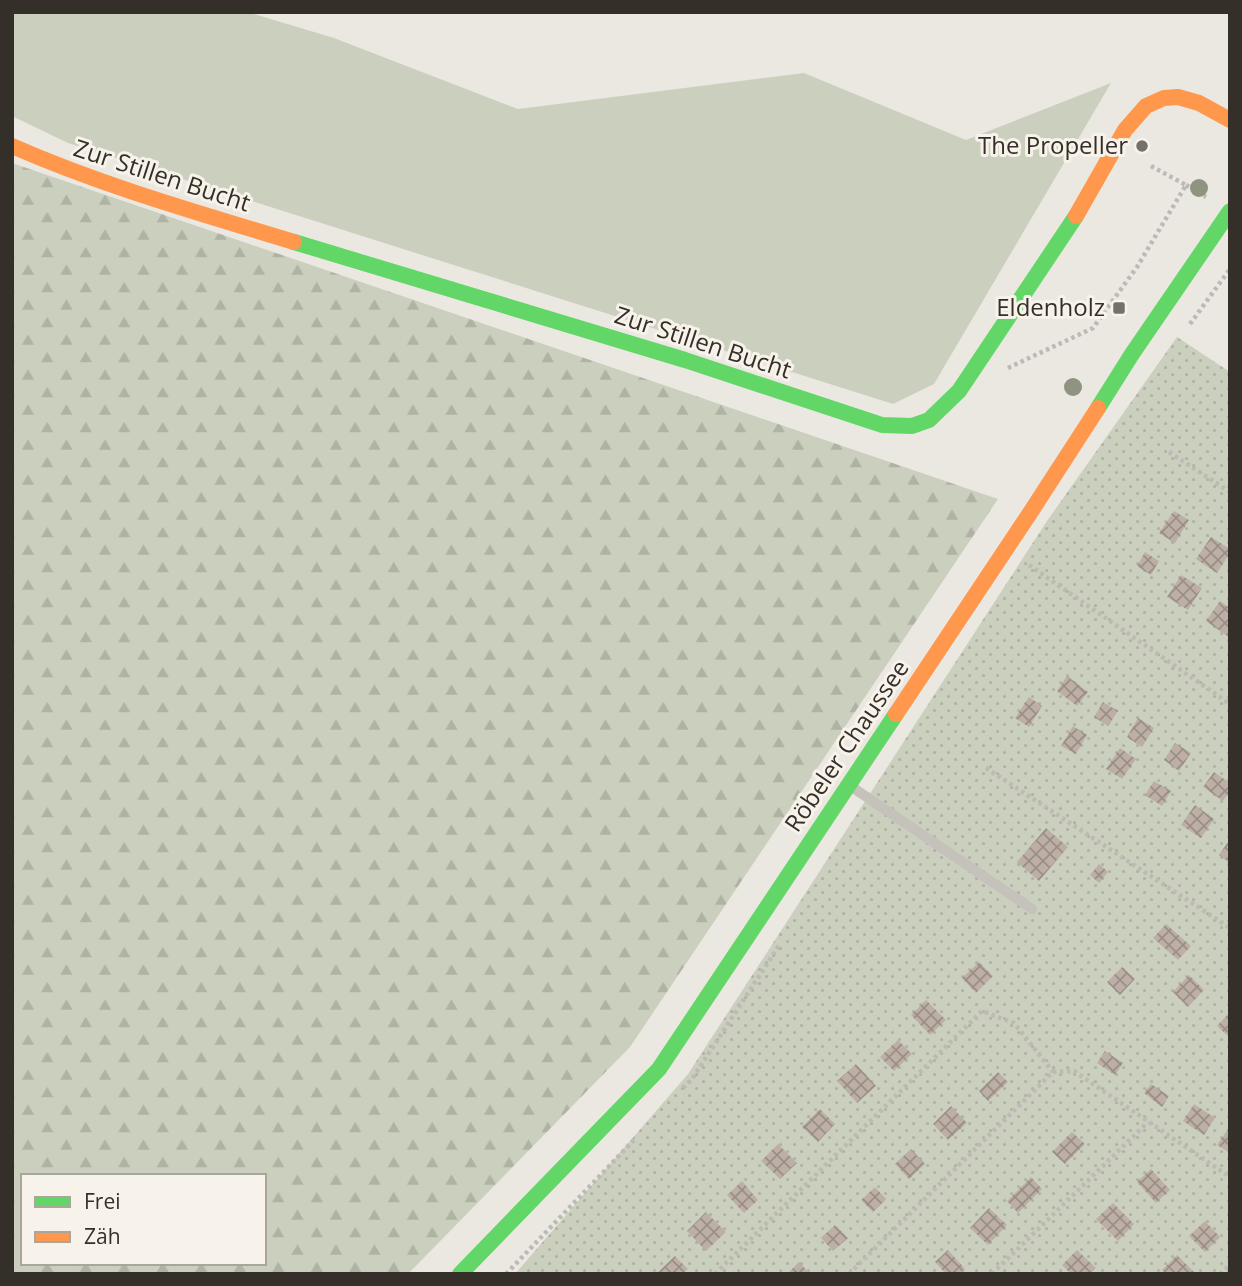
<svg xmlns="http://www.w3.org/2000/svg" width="1242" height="1286" viewBox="0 0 1242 1286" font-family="'Open Sans',sans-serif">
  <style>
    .green { fill: #cbd0be }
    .forest { fill: url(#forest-firs); fill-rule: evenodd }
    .garden { fill: url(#garden-dots) }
    .building { fill: url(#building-cross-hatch) }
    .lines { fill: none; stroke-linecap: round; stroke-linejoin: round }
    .path { stroke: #bdb9b4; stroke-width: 4.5; stroke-dasharray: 3.5 3.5; stroke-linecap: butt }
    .lane { stroke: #c5c1bb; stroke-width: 10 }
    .fast { stroke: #63d668; stroke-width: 16 }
    .slow { stroke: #ff974d; stroke-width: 16 }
    .tree { fill: #8e9480 }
    .poi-dot { fill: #75706a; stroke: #f8f3ea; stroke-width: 2.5 }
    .labels { text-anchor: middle; stroke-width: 6; stroke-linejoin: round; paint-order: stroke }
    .poi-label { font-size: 24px; fill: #352f2a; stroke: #f8f3ea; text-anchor: end }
    .street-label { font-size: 24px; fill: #352f2a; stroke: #f8f3ea }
  </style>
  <defs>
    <pattern id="forest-firs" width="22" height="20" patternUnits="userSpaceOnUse" patternTransform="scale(1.75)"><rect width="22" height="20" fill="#cbd0be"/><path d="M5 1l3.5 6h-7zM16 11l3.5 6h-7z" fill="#afb3a3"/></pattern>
    <pattern id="garden-dots" width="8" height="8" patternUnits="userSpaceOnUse" patternTransform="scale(1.75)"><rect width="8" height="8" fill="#cbd0be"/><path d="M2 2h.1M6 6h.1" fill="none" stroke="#afb3a3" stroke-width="1.8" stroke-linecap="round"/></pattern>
    <pattern id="building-cross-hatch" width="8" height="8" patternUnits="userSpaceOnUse" patternTransform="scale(1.75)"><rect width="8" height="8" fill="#bdafa6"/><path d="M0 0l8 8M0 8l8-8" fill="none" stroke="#9a8f87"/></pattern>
  </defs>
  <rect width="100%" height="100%" fill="#ebe8e2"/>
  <path class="green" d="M12 12H247L334 38 518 109 804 73 966 140 1111 83 934 384 893 404 68 143 12 116Z"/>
  <path class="forest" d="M12 163 998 499 630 1047 408 1274H12ZM23 1176H264V1263H23Z"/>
  <path class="garden" d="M1177 337 1230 372V1274H515L688 1074 1047 521Z"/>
  <path class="building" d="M1174 511 1189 520 1175 543 1159 533Z
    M1211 537 1230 549V553L1217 573 1196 559Z
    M1145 552 1159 561 1151 575 1137 566Z
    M1181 575 1202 588 1188 610 1167 597Z
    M1220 601 1230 608V638L1206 621Z
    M1067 676 1088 692 1077 706 1057 691Z
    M1029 697 1042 706 1029 727 1015 718Z
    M1103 702 1118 711 1108 726 1094 717Z
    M1138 718 1154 728 1142 747 1127 737Z
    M1073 726 1087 735 1076 754 1061 746Z
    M1175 743 1191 753 1179 771 1164 760Z
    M1120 748 1136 759 1122 779 1106 769Z
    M1214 772 1230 783V791L1223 801 1203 787Z
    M1154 781 1171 791 1162 806 1145 795Z
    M1195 805 1214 819 1201 838 1181 825Z
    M1046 828 1068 847 1039 881 1017 862Z
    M1230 839V863L1219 855Z
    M1099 864 1108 872 1099 883 1090 875Z
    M1166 924 1191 946 1178 960 1153 938Z
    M979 962 993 976 976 993 962 978Z
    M1122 967 1135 979 1120 995 1107 982Z
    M1189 975 1204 990 1188 1007 1173 992Z
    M926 1000 946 1020 930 1035 911 1015Z
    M1230 1012V1038L1217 1026Z
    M898 1040 912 1054 894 1071 880 1057Z
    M1105 1051 1123 1063 1115 1075 1097 1063Z
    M856 1064 876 1086 857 1103 837 1081Z
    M998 1072 1008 1082 988 1101 979 1091Z
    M1151 1084 1169 1096 1162 1107 1144 1093Z
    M1194 1104 1215 1118 1204 1135 1183 1121Z
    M951 1106 967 1123 948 1140 933 1124Z
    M820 1109 835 1124 818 1142 802 1127Z
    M1230 1126V1153L1217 1145Z
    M1072 1132 1085 1144 1065 1164 1052 1152Z
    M778 1144 797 1163 780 1179 761 1161Z
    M911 1149 925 1164 909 1179 895 1164Z
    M1151 1169 1170 1190 1156 1203 1137 1182Z
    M1031 1177 1042 1189 1018 1213 1007 1201Z
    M742 1181 758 1200 744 1213 727 1195Z
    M875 1187 886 1199 873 1212 861 1200Z
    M1113 1203 1134 1224 1118 1241 1096 1219Z
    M989 1208 1007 1225 988 1245 970 1228Z
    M706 1212 726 1232 706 1251 687 1231Z
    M1205 1221 1220 1237 1205 1252 1189 1236Z
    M835 1225 848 1238 833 1251 821 1238Z
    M948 1250 965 1269 959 1274H946L935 1262Z
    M1077 1250 1096 1268 1090 1274H1071L1062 1265Z
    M1177 1255 1194 1272 1193 1274H1166L1162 1270Z
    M675 1256 688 1269 682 1274H656Z
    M799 1262 810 1274H787Z"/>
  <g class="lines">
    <path class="path" d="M1186 185 1206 197
      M1190 324 1230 269
      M1008 368 1093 328 1137 267 1186 185 1149 165
      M1169 452 1230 492
      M1029 565 1230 704
      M986 768 1230 928
      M683 1088 692 1079 780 944
      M506 1274 634 1140
      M715 1274 982 1011 1014 1023 1053 1072
      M849 1274 1053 1072 1074 1071 1230 1177
      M992 1274 1148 1122
      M1220 1274 1230 1265"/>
    <path class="lane" d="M852 787 1032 909"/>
    <path class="fast" d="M294 242 685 360 882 425 912 426 929 420 959 391 1076 216
      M1098 408 1132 354 1230 211
      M460 1274 659 1069 896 714"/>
    <path class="slow" d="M12 146C103 186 199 213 294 242
      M1076 216 1125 130 1146 106 1164 98 1178 97 1199 103 1230 120
      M896 714 1032 510 1098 408"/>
  </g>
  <g class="tree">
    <circle cx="1199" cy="188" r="9"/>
    <circle cx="1073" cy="387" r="9"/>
  </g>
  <g class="poi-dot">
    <circle cx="1142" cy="146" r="7"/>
    <rect x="1112" y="301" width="14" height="14" rx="3.5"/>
  </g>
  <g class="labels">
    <g class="poi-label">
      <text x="1128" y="154">The Propeller</text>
      <text x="1105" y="316">Eldenholz</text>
    </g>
    <g class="street-label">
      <text transform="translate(162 176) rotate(18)" y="8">Zur Stillen Bucht</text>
      <text transform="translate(703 343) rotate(18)" y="8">Zur Stillen Bucht</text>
      <text transform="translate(847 746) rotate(-56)" y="8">Röbeler Chaussee</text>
    </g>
  </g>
  <rect width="1242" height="1286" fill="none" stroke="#352f2a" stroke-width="28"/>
  <rect x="21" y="1174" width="245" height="91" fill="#f8f3ea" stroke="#aaa59d" stroke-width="2"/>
  <rect x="35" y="1197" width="35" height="10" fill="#63d668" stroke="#aaa59d" stroke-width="2"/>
  <text x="84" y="1209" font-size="21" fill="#352f2a">Frei</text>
  <rect x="35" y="1232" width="35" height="10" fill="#ff974d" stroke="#aaa59d" stroke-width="2"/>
  <text x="84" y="1244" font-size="21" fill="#352f2a">Zäh</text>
</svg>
